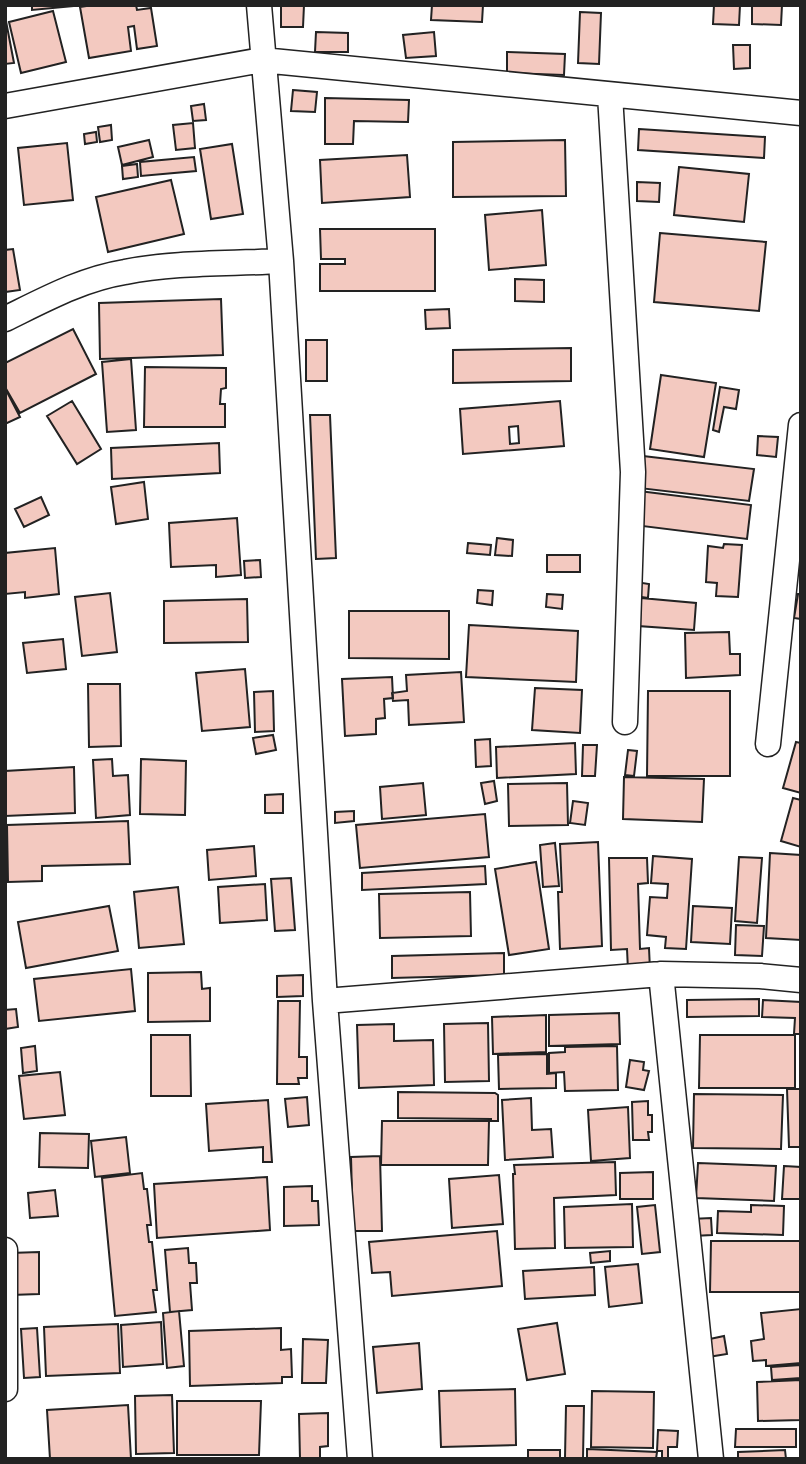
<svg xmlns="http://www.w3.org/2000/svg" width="806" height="1464" viewBox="0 0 806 1464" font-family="Raleway,sans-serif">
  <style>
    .building { fill: #f3c9c0; stroke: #222; stroke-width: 2; fill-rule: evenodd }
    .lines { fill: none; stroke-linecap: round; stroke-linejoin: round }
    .street-casing { stroke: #222; stroke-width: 27 }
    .street { stroke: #fff; stroke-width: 24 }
  </style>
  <rect width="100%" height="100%" fill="#fff"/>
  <path class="building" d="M32 5H73V6L32 10Z
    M93 5H136L137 10 151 8 157 46 137 49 134 26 128 27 131 51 89 58 80 7Z
    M281 5H304L303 27H281Z
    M432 5H483L482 22 431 20Z
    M714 5H740L739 25 713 24Z
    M752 5H782L781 25 752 24Z
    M53 11 66 62 21 73 9 22Z
    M580 12 601 13 599 64 578 63Z
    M5 16 14 63 5 64Z
    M316 32 348 33V52H315Z
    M434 32 436 56 406 58 403 35Z
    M733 45H750V68L734 69Z
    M507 52 565 54 564 75 507 73Z
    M293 90 317 92 315 112 291 111Z
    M325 98 409 100 408 122 354 121 353 144H325Z
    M204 104 206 120 193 121 191 106Z
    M193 123 195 148 176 150 173 125Z
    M111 125 112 140 100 142 98 127Z
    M639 129 765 137 764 158 638 150Z
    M96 132 97 142 85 144 84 134Z
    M149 140 153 157 122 165 118 147Z
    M565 140 566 196 453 197V142Z
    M67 143 73 200 24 205 18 148Z
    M232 144 243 214 211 219 200 149Z
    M407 155 410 197 322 203 320 160Z
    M194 157 196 171 141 176 140 162Z
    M137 164 138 177 123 179 122 166Z
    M679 167 749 174 744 222 674 215Z
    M171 180 184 234 108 252 96 197Z
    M637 182 660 183 659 202 637 201Z
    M542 210 546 265 489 270 485 215Z
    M320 229H435V291H320V264H345V259H321Z
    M660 233 766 242 759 311 654 302Z
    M13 249 20 290 5 292V250Z
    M515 279 544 280V302L515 301Z
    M221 299 223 355 100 359 99 303Z
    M449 309 450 328 426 329 425 310Z
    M73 329 96 374 20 413 5 387V363Z
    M306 340H327V381H306Z
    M571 348V381L453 383V350Z
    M131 359 136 430 107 432 102 362Z
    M145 367 226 368V388L221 389 220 404H225V427H144Z
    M661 375 716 383 704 457 650 449Z
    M720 387 739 390 736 409 724 407 719 432 713 430Z
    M5 388 20 417 5 424Z
    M72 401 101 449 77 464 47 416Z
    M560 401 564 446 463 454 460 409ZM518 426 519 443 510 444 509 427Z
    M310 415H330L336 558 316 559Z
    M758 436 778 437 776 457 757 455Z
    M219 443 220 473 112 479 111 448Z
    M643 456 754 469 749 501 639 488Z
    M144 482 148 519 116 524 111 487Z
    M639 491 751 505 747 539 634 525Z
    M41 497 49 515 24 527 15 509Z
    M237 518 241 575 216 577V565L171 567 169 523Z
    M497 538 513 540 512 556 495 555Z
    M468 543 491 545 490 555 467 553Z
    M724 544 742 545 738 597 716 596 717 583 706 582 708 546 723 548Z
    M55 548 59 594 25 598V592L5 594V553Z
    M547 555H580V572H547Z
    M260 560 261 577 245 578 244 561Z
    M636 582 649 584 648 598 635 596Z
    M478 590 493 591 492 605 477 603Z
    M110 593 117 652 82 656 75 597Z
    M547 594 563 595 562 609 546 607Z
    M798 594H801V619L794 618Z
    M641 598 696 603 694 630 638 626Z
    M247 599 248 642 164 643V601Z
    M349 611H449V659L349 658Z
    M469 625 578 631 576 682 466 677Z
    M729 632 730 654H740V675L686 678 685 633Z
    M63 639 66 669 27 673 23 643Z
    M245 669 250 727 202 731 196 673Z
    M461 672 464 722 409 725 408 700 393 701 392 693 407 691 406 675Z
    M392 677 393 698 384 699 385 718 376 719V734L345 736 342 679Z
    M88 684H120L121 746 89 747Z
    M535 688 582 690 580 733 532 730Z
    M273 691 274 731 255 732 254 692Z
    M648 691H730V776H647Z
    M273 735 276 750 256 754 253 738Z
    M490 739 491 766 476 767 475 740Z
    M796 742 801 743V793L783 788Z
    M575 743 576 774 497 778 496 747Z
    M583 745H597L595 776H582Z
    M628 750 637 751 634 776 625 775Z
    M112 759 113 776 128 775 130 815 96 818 93 760Z
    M141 759 186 761 185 815 140 814Z
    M74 767 75 813 5 816V771Z
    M624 777 704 779 702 822 623 819Z
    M494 781 497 801 485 804 481 783Z
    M423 783 426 815 382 819 380 787Z
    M567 783 568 825 509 826 508 784Z
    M283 794V813H265V795Z
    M793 798 801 800V847L781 841Z
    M573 801 588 803 585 825 570 823Z
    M354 811V821L335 823V812Z
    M485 814 489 857 360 868 356 825Z
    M128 821 130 864 42 866V881L8 882 7 825Z
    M598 842 602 946 560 949 558 892H562L560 844Z
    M555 843 559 886 543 887 540 845Z
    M254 846 256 876 209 880 207 850Z
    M770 853 801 855V940L766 938Z
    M653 856 692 859 686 949 665 948 666 937 647 935 650 897 667 898 668 884 651 883Z
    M739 857 762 858 757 923 735 921Z
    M609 858H647L648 883 638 884 640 949 649 948 650 970H628L627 949 611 950Z
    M536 862 549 949 509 955 495 869Z
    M485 866 486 884 362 890V873Z
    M291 878 295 930 275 931 271 879Z
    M265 884 267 920 220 923 218 887Z
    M178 887 184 944 139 948 134 892Z
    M470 892 471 936 380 938 379 894Z
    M109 906 118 951 26 968 18 922Z
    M693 906 732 908 730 944 691 942Z
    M736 925 764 926 762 956 735 955Z
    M504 953V975L392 978V956Z
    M131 969 135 1011 39 1021 34 979Z
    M201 972 202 989 210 988V1021L148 1022V973Z
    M303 975V996L277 997V976Z
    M759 999V1016L687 1017V1000Z
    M763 1000 801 1002V1034H794L795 1018 762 1017Z
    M278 1001H300L299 1057H307V1078H298L299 1084H277Z
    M16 1009 18 1027 5 1029V1010Z
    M619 1013 620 1044 549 1046V1015Z
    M546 1015V1052L493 1054 492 1017Z
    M488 1023 489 1081 445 1082 444 1024Z
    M394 1024V1041L433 1040 434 1085 359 1088 357 1025Z
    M151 1035H190L191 1096H151Z
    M700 1035H795V1088H699Z
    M35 1046 37 1071 23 1073 21 1048Z
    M617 1046 618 1090 565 1091 564 1072 549 1073V1053L565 1052V1047Z
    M547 1054V1074L556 1073V1088L499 1089 498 1055Z
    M630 1060 644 1062 643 1070 649 1071 644 1090 626 1087Z
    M60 1072 65 1115 24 1119 19 1076Z
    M787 1089H801V1147H789Z
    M398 1092 495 1093 498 1095V1121H491V1119L398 1118Z
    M694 1094 783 1095 781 1149 693 1148Z
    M307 1097 309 1125 288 1127 285 1099Z
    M531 1098 532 1130 551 1129 553 1157 505 1160 502 1100Z
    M268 1100 272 1162H263V1147L209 1151 206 1104Z
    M648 1101V1115H652V1132H648L649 1140H633L632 1102Z
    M628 1107 630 1158 591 1161 588 1110Z
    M382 1121H489L488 1165H381Z
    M40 1133 89 1134 88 1168 39 1167Z
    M126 1137 130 1173 95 1177 91 1141Z
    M380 1156 382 1231H353L351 1157Z
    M615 1162 616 1195 554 1198 555 1248 515 1249 513 1174H515L514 1165Z
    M698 1163 776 1166 774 1201 696 1198Z
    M784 1166 801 1167V1199H782Z
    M653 1172V1199H620V1173Z
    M142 1173 144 1189H147L151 1225H147L149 1242H152L157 1290H153L156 1312 115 1316 102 1178Z
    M499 1175 503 1224 452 1228 449 1179Z
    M267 1177 270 1230 157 1238 154 1184Z
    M312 1186V1201H318L319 1225 284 1226V1187Z
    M55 1190 58 1216 30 1218 28 1193Z
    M632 1204 633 1247 565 1248 564 1207Z
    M655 1205 660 1252 642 1254 637 1207Z
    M751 1205 784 1206 783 1235 717 1233 718 1211 751 1212Z
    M711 1218 712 1235 693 1236 691 1219Z
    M497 1231 502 1286 392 1296 390 1272 372 1273 369 1242Z
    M711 1241H801V1292H710Z
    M188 1248 189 1263H196L197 1283H190L192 1310 170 1312 165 1250Z
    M610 1251V1261L591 1263 590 1253Z
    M39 1252V1294L11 1295 10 1253Z
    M638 1264 642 1303 609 1307 605 1267Z
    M594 1267 595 1295 525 1299 523 1271Z
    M801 1309V1363L766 1366V1360L753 1361 751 1341 764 1339 761 1313Z
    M179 1311 184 1366 167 1368 163 1313Z
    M161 1322 163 1364 123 1367 121 1325Z
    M557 1323 565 1374 527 1380 518 1329Z
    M118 1324 120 1373 46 1376 44 1327Z
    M37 1328 40 1377 24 1378 21 1329Z
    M281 1328V1350L291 1349 292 1377H282V1383L190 1386 189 1331Z
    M724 1336 727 1354 708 1357 705 1340Z
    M303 1339 328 1340 326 1383H302Z
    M419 1343 422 1389 377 1393 373 1347Z
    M801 1365V1378L772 1380 771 1367Z
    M801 1380V1420L758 1421 757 1382Z
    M515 1389 516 1445 441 1447 439 1391Z
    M592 1391 654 1392 653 1448 591 1447Z
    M172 1395 174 1453 136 1454 135 1396Z
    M177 1401H261L259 1455H177Z
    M128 1405 131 1459H50L47 1410Z
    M566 1406H584L583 1458H565Z
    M328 1413V1446L320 1447V1459H300L299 1414Z
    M736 1429H796V1447H735Z
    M658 1430 678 1431 677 1447H668V1459H662V1451H657Z
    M587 1449 657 1452 656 1459H587Z
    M528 1450H560V1459H528Z
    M785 1450 786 1459H738V1452Z"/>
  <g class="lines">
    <defs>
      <path id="street" d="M259 5 281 261 325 1001 360 1459
        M610 95 633 472 625 722
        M5 106 262 60 801 113
        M5 319C44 300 82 279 125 272 175 262 229 264 281 261
        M768 744 801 425
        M661 974 711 1459
        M325 1001 661 974 760 976 801 980
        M5 1250V1389"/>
    </defs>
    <use href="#street" class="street-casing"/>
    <use href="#street" class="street"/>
  </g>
  <rect width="806" height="1464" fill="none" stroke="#222222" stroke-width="14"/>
</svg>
